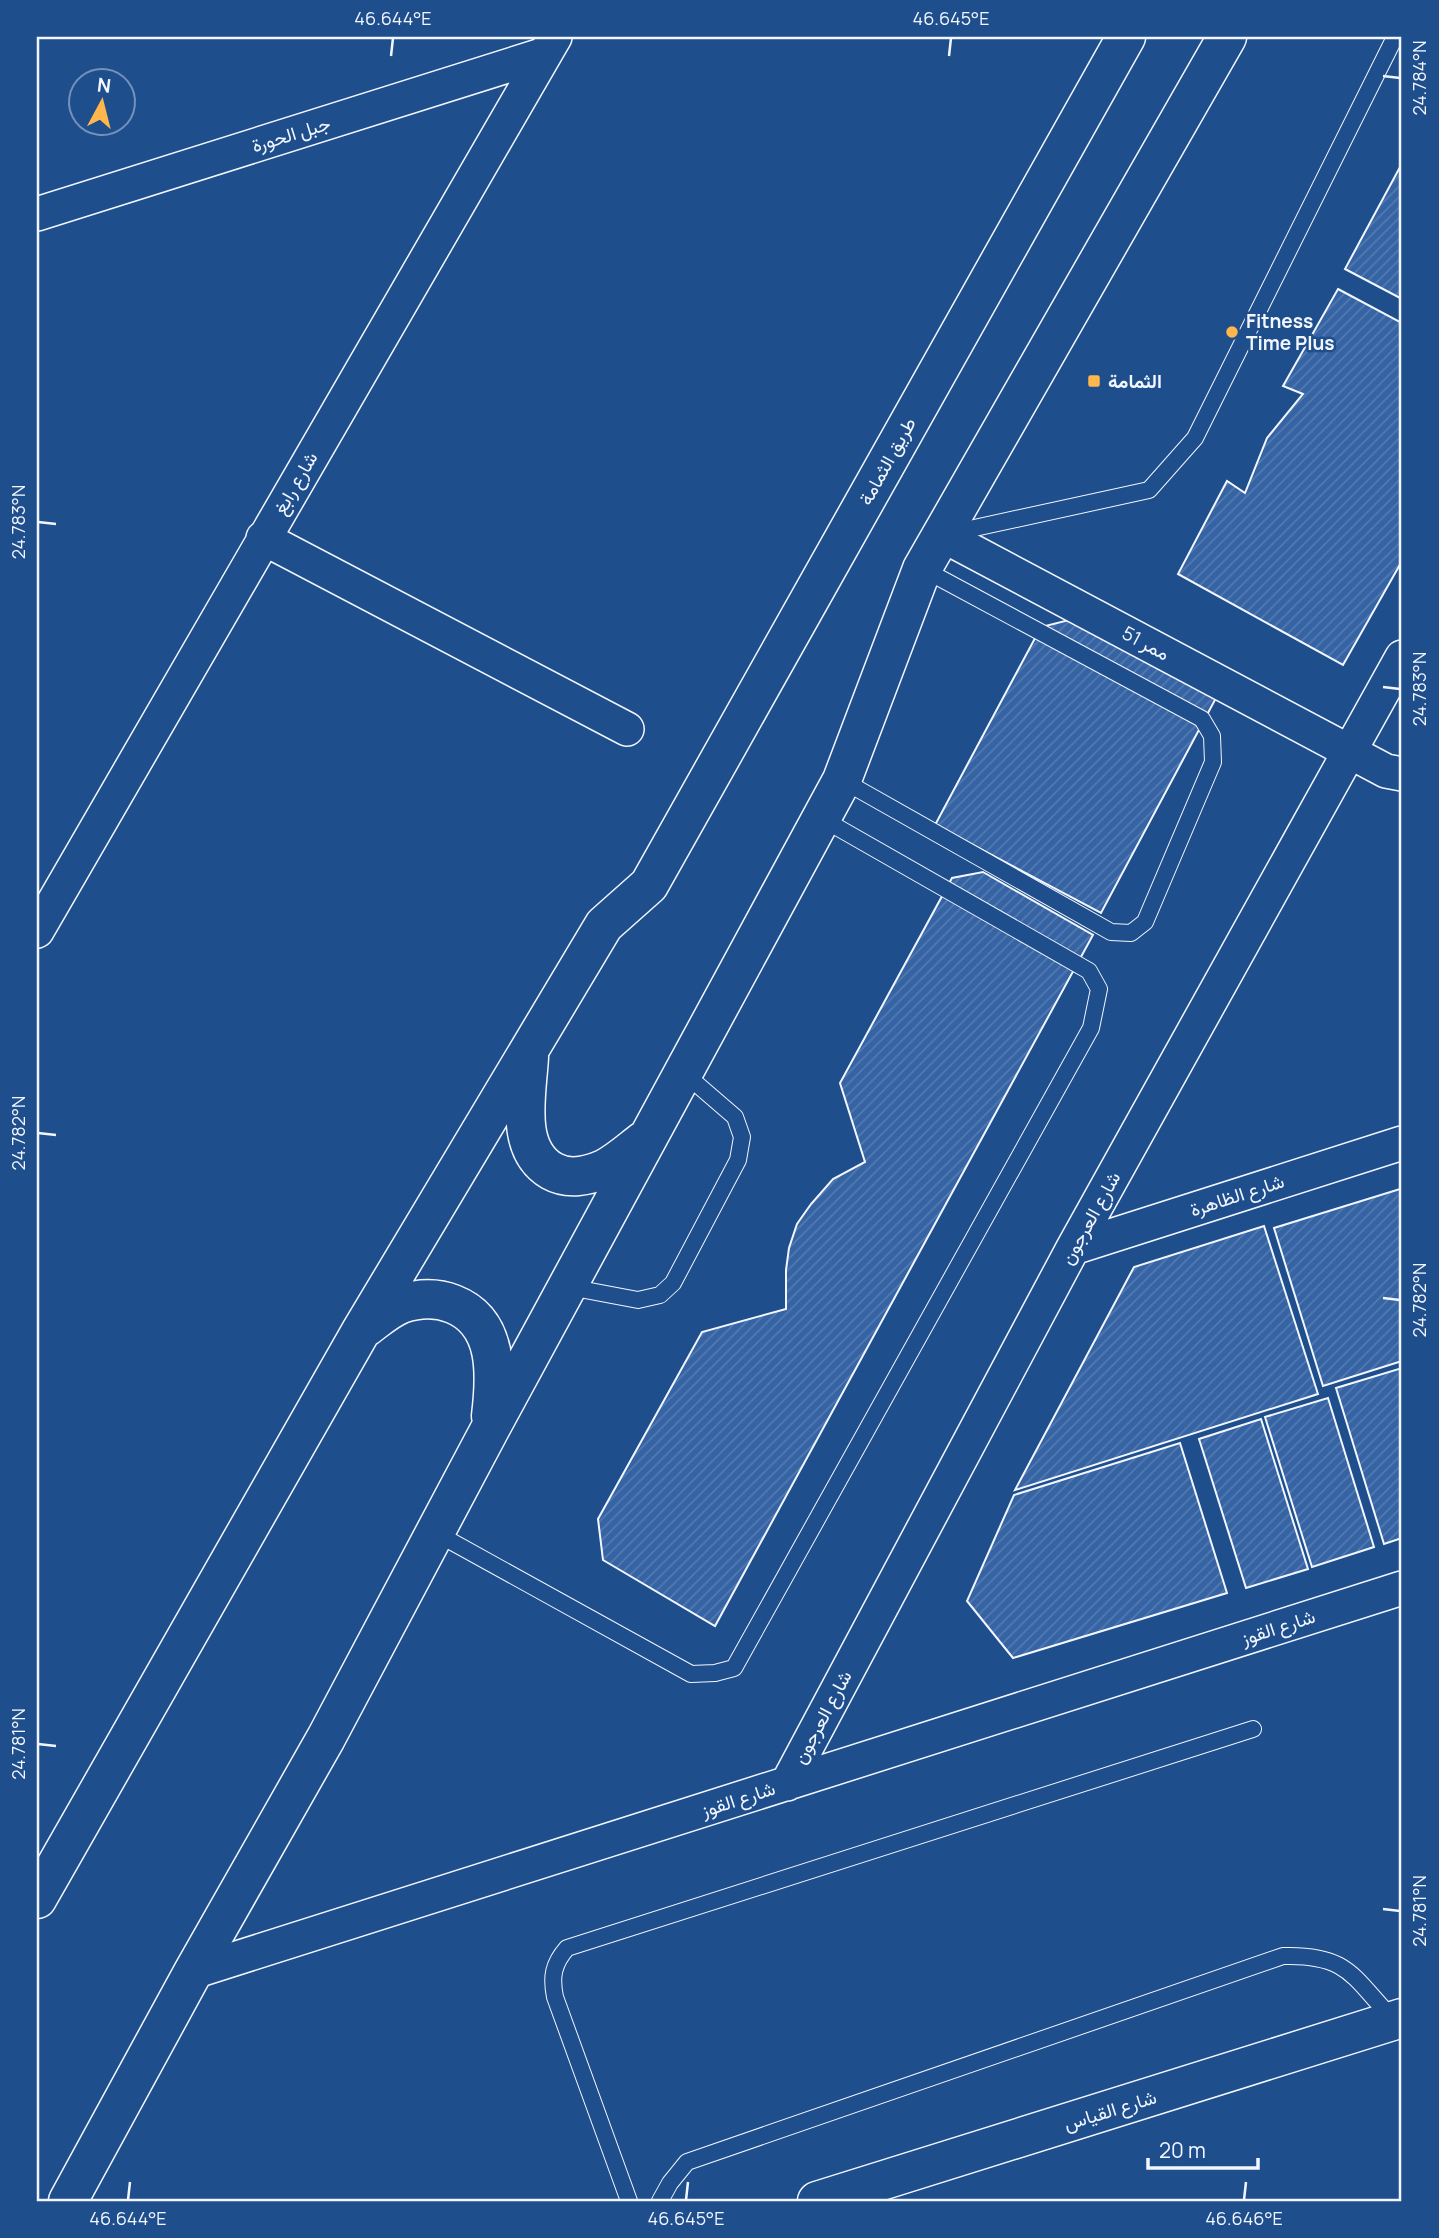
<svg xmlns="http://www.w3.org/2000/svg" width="1439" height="2238" viewBox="0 0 1439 2238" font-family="Manrope,Vazirmatn,sans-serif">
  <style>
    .building { fill: url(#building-hatch); stroke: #f2f6ff; stroke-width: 2 }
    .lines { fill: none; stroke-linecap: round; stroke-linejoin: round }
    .lane-casing { stroke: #f2f6ff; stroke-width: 18 }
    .street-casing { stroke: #f2f6ff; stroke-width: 36 }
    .secondary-casing { stroke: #f2f6ff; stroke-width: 41 }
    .primary-casing { stroke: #f2f6ff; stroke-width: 41 }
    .lane { stroke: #1f4e8c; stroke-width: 16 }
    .street { stroke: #1f4e8c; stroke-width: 33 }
    .secondary { stroke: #1f4e8c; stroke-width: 38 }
    .primary { stroke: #1f4e8c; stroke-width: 38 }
    .ticks { fill: none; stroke: #f2f6ff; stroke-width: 2.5 }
    .poi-dot { fill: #ffb74d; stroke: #1f4e8c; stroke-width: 2.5 }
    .labels { text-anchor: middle; stroke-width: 5; stroke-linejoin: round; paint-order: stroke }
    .street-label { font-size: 19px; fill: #f2f6ff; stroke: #1f4e8c }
    .poi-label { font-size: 19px; font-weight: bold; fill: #f2f6ff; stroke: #1f4e8c; text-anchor: start }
    .neatline { fill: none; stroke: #f2f6ff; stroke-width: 2.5 }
    .ticks-label { font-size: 18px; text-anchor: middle; fill: #f2f6ff }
  </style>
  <defs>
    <pattern id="building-hatch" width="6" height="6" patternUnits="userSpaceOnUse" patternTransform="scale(1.75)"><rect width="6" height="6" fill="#3563a3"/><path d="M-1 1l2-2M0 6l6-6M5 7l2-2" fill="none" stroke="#537ab1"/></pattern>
  </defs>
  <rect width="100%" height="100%" fill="#1f4e8c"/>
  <path class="building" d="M1400 167 1402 168V299L1345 269Z
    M1338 289 1402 323V561L1343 665 1178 574 1227 481 1245 493 1267 438 1303 394 1283 386Z
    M1069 620 1216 698 1101 913 935 825 1041 627Z
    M983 872 1093 935 715 1626 603 1560 598 1519 702 1332 786 1309V1270L789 1248 797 1224 811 1204 833 1179 865 1162 840 1083 952 878Z
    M1400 1189 1402 1197V1361L1323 1386 1274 1228Z
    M1264 1226 1318 1394 1015 1490 1134 1267Z
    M1402 1368V1538L1384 1544 1336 1388Z
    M1328 1398 1374 1547 1312 1567 1265 1417Z
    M1261 1419 1308 1569 1246 1588 1199 1439Z
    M1180 1443 1227 1593 1013 1658 967 1601 1014 1495Z"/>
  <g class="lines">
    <defs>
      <path id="lane" d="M947 534 1149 490 1195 438 1395 37
        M842 780 1111 932 1131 933 1145 922 1213 762 1212 736 1202 719 923 569
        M569 1287 638 1300 660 1295 673 1283 738 1160 742 1137 735 1117 684 1073
        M436 1533 691 1674 715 1673 734 1668 1091 1028 1099 989 1089 971 821 818
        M629 2201 555 1997C551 1977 553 1964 567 1948L1253 1729
        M660 2201 670 2183 687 2162 1283 1956C1349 1954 1353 1978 1393 2019"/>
      <path id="street" d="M37 214 545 54
        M942 535 1386 771 1402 774
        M263 538 627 729
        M37 931 555 37
        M1073 1248 1402 1143
        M787 1784 1073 1248 1402 657
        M193 1972 1402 1588"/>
      <path id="secondary" d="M817 2201 1402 2018"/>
      <path id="primary" d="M529 1057C527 1094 514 1149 552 1171 568 1180 588 1176 604 1169 618 1162 631 1150 643 1141
        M365 1328C376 1320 388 1309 401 1304 419 1298 435 1297 453 1304 499 1322 496 1375 491 1416
        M37 1899 361 1331 604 925 649 885 1126 37
        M68 2201 193 1972 326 1738 490 1429 842 780 922 569 1227 37"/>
    </defs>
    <use href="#lane" class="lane-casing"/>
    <use href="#street" class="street-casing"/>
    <use href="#secondary" class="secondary-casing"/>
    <use href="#primary" class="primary-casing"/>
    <use href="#lane" class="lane"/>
    <use href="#street" class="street"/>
    <use href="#secondary" class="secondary"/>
    <use href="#primary" class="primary"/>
  </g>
  <path class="ticks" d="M391 56 393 38M949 56 951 38M1383 76 1400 78M38 522 56 524M1383 687 1400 689M38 1133 56 1135M1383 1298 1400 1300M38 1744 56 1746M1383 1909 1400 1911M128 2200 130 2182M686 2200 688 2182M1244 2200 1246 2182"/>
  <g class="poi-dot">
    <circle cx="1232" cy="332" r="7"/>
    <rect x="1087" y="374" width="14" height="14" rx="3.5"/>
  </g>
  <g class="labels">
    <g class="street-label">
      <text transform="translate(291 134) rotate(-17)" y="7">جبل الحورة</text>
      <text transform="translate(887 461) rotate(-61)" y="7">طريق الثمامة</text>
      <text transform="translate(295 483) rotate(-60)" y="7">شارع رابغ</text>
      <text transform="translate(1146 643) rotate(28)" y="7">ممر 51</text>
      <text transform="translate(1237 1195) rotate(-18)" y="7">شارع الظاهرة</text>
      <text transform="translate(1090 1218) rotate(-61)" y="7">شارع العرجون</text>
      <text transform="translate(1278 1627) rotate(-18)" y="7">شارع القوز</text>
      <text transform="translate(822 1717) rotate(-62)" y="7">شارع العرجون</text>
      <text transform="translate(738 1799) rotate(-18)" y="7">شارع القوز</text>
      <text transform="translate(1110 2110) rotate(-17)" y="7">شارع القياس</text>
    </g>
    <g class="poi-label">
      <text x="1246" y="328">Fitness<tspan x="1246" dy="22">Time Plus</tspan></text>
      <text x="1108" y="388">الثمامة</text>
    </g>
  </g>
  <rect width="1439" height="2238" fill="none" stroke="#1f4e8c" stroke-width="77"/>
  <g transform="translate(102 102) rotate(7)"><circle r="33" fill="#1f4e8c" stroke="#7391ba" stroke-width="2"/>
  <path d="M0-5L12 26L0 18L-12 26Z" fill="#ffb74d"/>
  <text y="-10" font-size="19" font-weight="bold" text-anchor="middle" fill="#f2f6ff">N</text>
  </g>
  <path d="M1148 2158v10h110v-10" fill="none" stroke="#f2f6ff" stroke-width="3.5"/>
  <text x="1159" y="2158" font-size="21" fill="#f2f6ff" stroke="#1f4e8c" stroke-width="5" paint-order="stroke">20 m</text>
  <rect x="38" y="38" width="1362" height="2162" class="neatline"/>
  <g class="ticks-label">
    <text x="393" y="25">46.644°E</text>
    <text x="951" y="25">46.645°E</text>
    <text transform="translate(1420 78) rotate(-90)" y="6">24.784°N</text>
    <text transform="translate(19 522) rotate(-90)" y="6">24.783°N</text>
    <text transform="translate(1420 689) rotate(-90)" y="6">24.783°N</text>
    <text transform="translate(19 1133) rotate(-90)" y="6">24.782°N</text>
    <text transform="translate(1420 1300) rotate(-90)" y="6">24.782°N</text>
    <text transform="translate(19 1744) rotate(-90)" y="6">24.781°N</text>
    <text transform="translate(1420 1911) rotate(-90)" y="6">24.781°N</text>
    <text x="128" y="2225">46.644°E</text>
    <text x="686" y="2225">46.645°E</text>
    <text x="1244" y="2225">46.646°E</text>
  </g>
</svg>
